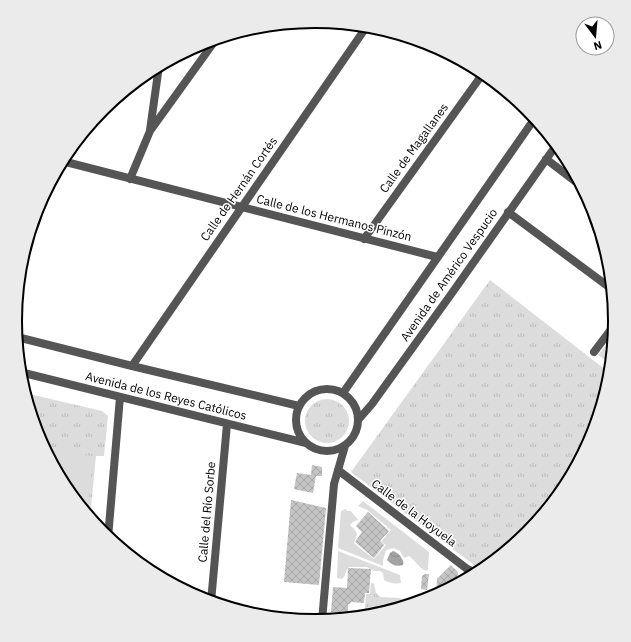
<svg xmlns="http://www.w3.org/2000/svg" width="631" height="642" viewBox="0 0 631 642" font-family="'IBM Plex Sans',sans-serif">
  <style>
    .grass { fill: url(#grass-tufts) }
    .park { fill: url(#park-crowns) }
    .garden { fill: #dcdcdc }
    .water { fill: url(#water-waves) }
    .building { fill: url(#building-cross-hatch) }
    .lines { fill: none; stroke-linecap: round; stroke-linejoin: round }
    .minor { stroke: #555; stroke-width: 8 }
    .labels { text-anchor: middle; stroke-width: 3; stroke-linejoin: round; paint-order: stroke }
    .street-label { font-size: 12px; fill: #000; stroke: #fff }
    .rim { fill: none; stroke: #000; stroke-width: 2 }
  </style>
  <defs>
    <pattern id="grass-tufts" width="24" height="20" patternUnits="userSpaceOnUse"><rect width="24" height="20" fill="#dcdcdc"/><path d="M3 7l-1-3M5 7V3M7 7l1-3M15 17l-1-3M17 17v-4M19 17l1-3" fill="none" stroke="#bbb"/></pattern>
    <pattern id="park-crowns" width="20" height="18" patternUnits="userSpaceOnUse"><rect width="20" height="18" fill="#dcdcdc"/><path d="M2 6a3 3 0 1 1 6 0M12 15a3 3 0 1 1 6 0" fill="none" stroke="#bbb"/></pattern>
    <pattern id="water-waves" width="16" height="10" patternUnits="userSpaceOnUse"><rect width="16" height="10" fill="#a3a3a3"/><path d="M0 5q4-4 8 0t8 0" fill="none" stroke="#8b8b8b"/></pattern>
    <pattern id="building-cross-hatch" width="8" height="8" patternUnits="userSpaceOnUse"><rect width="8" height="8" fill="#c4c4c4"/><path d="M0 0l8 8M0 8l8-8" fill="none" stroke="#a7a7a7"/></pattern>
  </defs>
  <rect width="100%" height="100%" fill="#fff"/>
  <path class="grass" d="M490 280 611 374 610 380 593 436 565 488 528 534 482 571 351 472Z
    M25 393 102 411 108 416 104 456H96L90 518 66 488 38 436Z
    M305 421a22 22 0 1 1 44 0a22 22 0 1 1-44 0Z
    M371 583 374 584 376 593 380 597 400 598 410 605 386 612H365L366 594H370Z"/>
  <path class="park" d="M615 334 612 365 598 355Z"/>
  <path class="garden" d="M51 452 93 456 87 514C75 500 49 471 51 452Z
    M363 501 429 552 428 569 426 571C418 567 416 561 409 556L404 558 400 551 394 548 386 550 383 560V566L338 548 341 511 346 509 347 511H351L358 520 353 522 350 525 355 530 357 534 354 543 356 545 374 559 386 545 381 542 391 530 367 510 358 506Z
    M338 551 400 575 401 583C395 584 389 583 384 580L383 573 380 571H374L367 567H349C345 571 346 576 342 579L337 578Z"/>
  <path class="water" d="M393 551C398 552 405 560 403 565 396 567 392 565 387 560L390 553Z"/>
  <path class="building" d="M312 465 322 467V476H316L313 493 294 489 297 473 311 475Z
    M291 500 326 508 319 585 284 582Z
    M368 512 389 531 380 541 384 545 374 558 355 542 362 532 356 526Z
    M451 565 458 572 457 584 436 596 437 579Z
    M348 568 371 569 369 593H365L364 603 351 602 350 604H348V612H331L333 587 347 588Z
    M425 574H429L427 590 421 589 422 576Z"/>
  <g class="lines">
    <path class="minor" d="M150 130 159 66
      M546 159 584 188
      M62 161 437 257
      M130 179 150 131 217 38
      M508 212 613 290
      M364 239 484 72
      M17 337 132 366 299 406
      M594 352 616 323
      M132 366 367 26
      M20 372 306 443
      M296 420a31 31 0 1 1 62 0a31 31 0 1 1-62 0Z
      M343 393 535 118
      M359 419 372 404 452 293 557 144
      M338 470 475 575
      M108 538 120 397
      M465 580 470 570
      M211 602 227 424
      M322 621 334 484 345 446"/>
  </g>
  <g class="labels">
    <g class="street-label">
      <text transform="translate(414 148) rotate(-54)" y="4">Calle de Magallanes</text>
      <text transform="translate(239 189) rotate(-55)" y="4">Calle de Hernán Cortés</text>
      <text transform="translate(334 218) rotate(14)" y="4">Calle de los Hermanos Pinzón</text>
      <text transform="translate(449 275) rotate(-55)" y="4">Avenida de Américo Vespucio</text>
      <text transform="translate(166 396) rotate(14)" y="4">Avenida de los Reyes Católicos</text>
      <text transform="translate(207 512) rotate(-85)" y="4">Calle del Río Sorbe</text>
      <text transform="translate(414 513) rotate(37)" y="4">Calle de la Hoyuela</text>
    </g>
  </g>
  <path d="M0 0H631V642H0ZM22 321a293 293 0 1 1 586 0a293 293 0 1 1-586 0Z" fill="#ebebeb" fill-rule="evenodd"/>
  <path class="rim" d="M22 321a293 293 0 1 1 586 0a293 293 0 1 1-586 0Z"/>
  <g transform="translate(595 36) rotate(164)"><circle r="19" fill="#ffffff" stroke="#999999"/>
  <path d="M0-3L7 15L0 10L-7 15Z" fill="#000000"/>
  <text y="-6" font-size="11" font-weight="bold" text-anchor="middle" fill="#000000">N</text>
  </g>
</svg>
